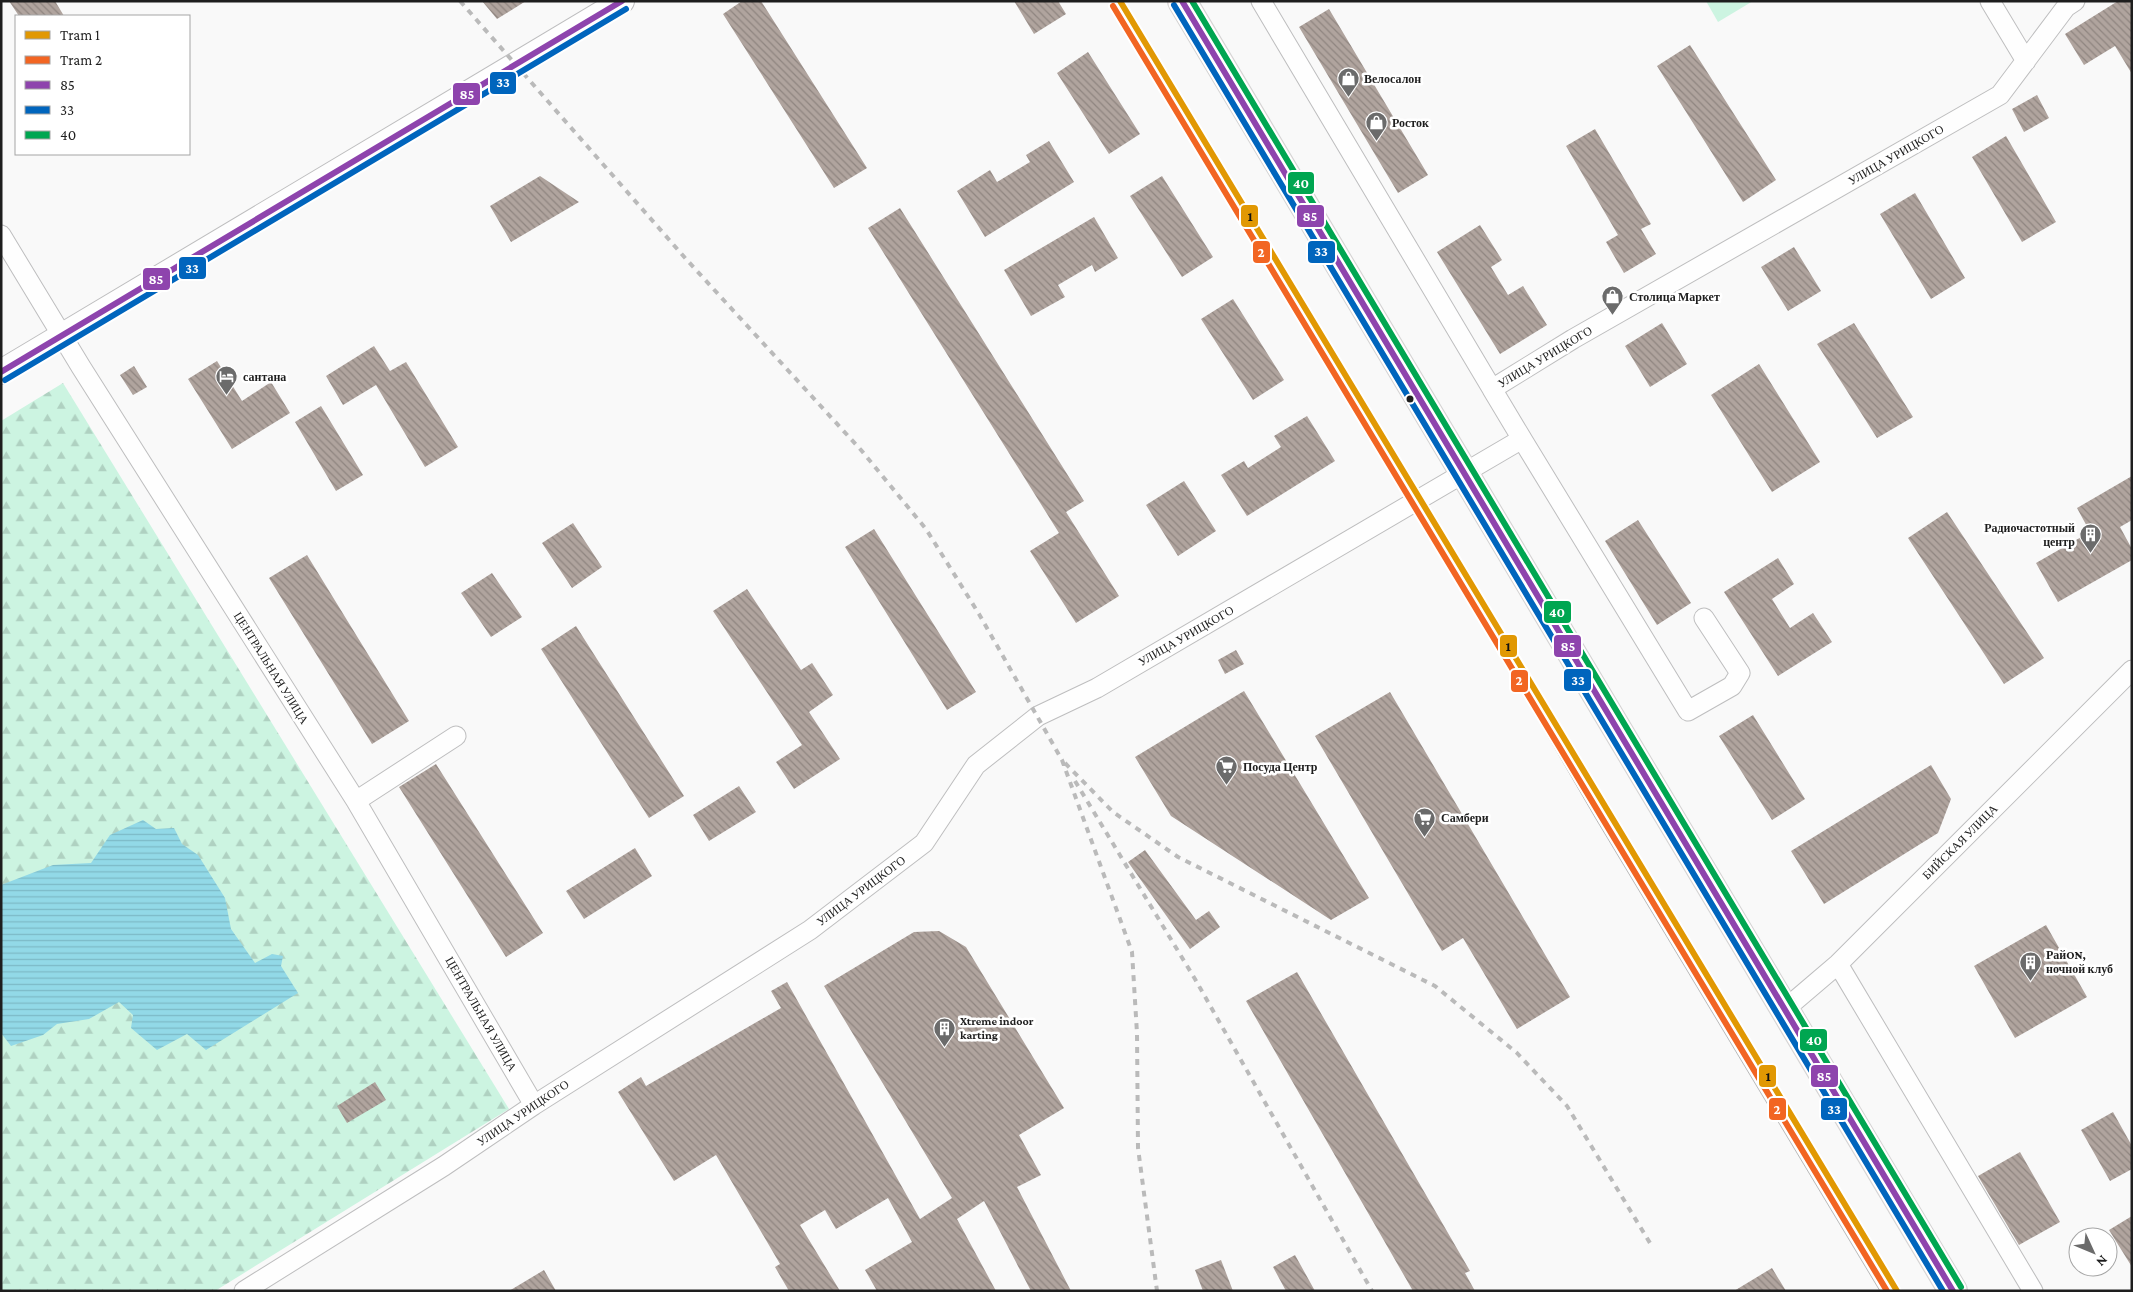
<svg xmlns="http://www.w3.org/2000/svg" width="2133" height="1292" viewBox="0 0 2133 1292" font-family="'Crimson Pro',serif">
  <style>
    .forest { fill: url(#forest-firs) }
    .pitch { fill: #ccf4e1 }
    .water { fill: url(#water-rules) }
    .building { fill: url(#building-back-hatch) }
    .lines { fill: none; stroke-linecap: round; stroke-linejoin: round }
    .minor-casing { stroke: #bebebf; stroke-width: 21 }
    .tertiary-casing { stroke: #bebebf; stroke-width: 26 }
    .primary-casing { stroke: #d4d4d4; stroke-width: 30 }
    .minor { stroke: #fefefe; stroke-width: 19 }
    .tertiary { stroke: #fefefe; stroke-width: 24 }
    .primary { stroke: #f1e8e7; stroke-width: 28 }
    .tram { stroke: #bababa; stroke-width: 1 }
    .rail { stroke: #bababa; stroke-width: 4; stroke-dasharray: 6 6; stroke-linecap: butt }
    .bus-1-casing { stroke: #fff; stroke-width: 10 }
    .bus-2-casing { stroke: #fff; stroke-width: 10 }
    .bus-3-casing { stroke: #fff; stroke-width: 10 }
    .bus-1 { stroke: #8e44ad; stroke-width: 6 }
    .bus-2 { stroke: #0065bd; stroke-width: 6 }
    .bus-3 { stroke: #00a651; stroke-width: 6 }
    .tram-1-casing { stroke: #fff; stroke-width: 10 }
    .tram-2-casing { stroke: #fff; stroke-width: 10 }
    .tram-1 { stroke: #e19803; stroke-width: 6 }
    .tram-2 { stroke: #f26522; stroke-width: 6 }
    .bus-dot { fill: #1e1e1e; stroke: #fff; stroke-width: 2 }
    .labels { text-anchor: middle; stroke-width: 5; stroke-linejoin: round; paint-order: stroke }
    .poi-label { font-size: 12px; font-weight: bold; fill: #1e1e1e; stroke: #fff; text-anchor: start }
    .street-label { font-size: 12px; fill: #1e1e1e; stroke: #fff }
    .line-badge { stroke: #fff; stroke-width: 2 }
    .badge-label { font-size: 14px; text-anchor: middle; font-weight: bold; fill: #fff }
    .pale-badge-label { font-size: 14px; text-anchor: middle; font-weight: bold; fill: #111 }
  </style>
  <defs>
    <pattern id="forest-firs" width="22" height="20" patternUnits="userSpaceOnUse" patternTransform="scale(1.25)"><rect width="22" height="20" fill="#ccf4e1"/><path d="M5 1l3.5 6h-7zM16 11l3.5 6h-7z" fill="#afd1c1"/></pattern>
    <pattern id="water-rules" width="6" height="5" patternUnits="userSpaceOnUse" patternTransform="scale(1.25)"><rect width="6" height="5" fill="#92d9e7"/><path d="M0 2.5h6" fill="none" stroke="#7dbac6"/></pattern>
    <pattern id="building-back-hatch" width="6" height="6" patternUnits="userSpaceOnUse" patternTransform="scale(1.25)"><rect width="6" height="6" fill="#b0a49e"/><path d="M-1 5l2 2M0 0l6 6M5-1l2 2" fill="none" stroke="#8f8580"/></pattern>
  </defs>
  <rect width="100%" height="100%" fill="#f9f9f9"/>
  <path class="forest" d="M63 383 509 1109 215 1291H1V421Z"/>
  <path class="pitch" d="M1706 1H1753L1718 22Z"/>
  <path class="water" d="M143 820 156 829 174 828 182 844 198 855 225 898 231 929 255 963 272 954 283 956 281 966 298 993 206 1050 187 1034 157 1050 131 1028 133 1015 119 1002 89 1019 57 1024 43 1035 11 1046 1 1033V885L53 865 91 863 110 835Z"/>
  <path class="building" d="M9 1H55L64 16H19Z
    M482 1H526L497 19Z
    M742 1H761L867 168 834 188 723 14Z
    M1014 1H1058L1066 14 1034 34Z
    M2118 1H2132V74L2115 46 2084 65 2065 34Z
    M1329 9 1428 175 1398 193 1299 27Z
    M1690 45 1776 180 1743 202 1657 66Z
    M1088 52 1140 134 1109 154 1057 73Z
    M2037 95 2049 118 2024 132 2012 109Z
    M1595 129 1651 224 1641 229 1656 254 1624 273 1606 242 1618 235 1566 146Z
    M2006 136 2056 222 2022 242 1972 157Z
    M1049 141 1074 182 985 237 957 191 990 170 997 182 1030 162 1026 155Z
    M540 176 579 202 511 242 490 206Z
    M1162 176 1213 257 1182 277 1130 196Z
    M1915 193 1965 278 1931 299 1880 214Z
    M900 208 1084 501 1066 512 1119 596 1076 623 1030 551 1059 533 868 228Z
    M1094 217 1118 258 1095 272 1092 265 1058 285 1065 297 1031 316 1004 270Z
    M1480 225 1502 260 1491 267 1508 295 1523 286 1547 325 1500 354 1437 252Z
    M1794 247 1821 291 1788 311 1761 267Z
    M1233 299 1284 380 1253 400 1201 319Z
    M1662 323 1687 364 1650 387 1625 346Z
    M1854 323 1913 417 1877 438 1817 344Z
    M374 346 390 371 406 362 458 447 425 467 376 385 343 405 326 376Z
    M217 361 242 401 271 382 290 413 232 449 188 379Z
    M1759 364 1820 462 1772 492 1711 395Z
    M134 366 147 387 133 395 120 375Z
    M321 406 363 475 336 491 295 422Z
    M1307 416 1335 461 1247 516 1221 475 1244 461 1248 468 1281 447 1274 436Z
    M2132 476V520L2120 527 2132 549V560L2058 602 2036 563 2090 532 2077 508Z
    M1184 481 1216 531 1178 556 1146 505Z
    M1947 512 2044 658 2004 684 1908 538Z
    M1638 520 1691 603 1657 625 1605 541Z
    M573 523 602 567 572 588 542 543Z
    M874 529 976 692 947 710 845 547Z
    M307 555 409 721 372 744 269 578Z
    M1778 558 1794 584 1772 599 1790 628 1813 613 1832 642 1778 676 1724 592Z
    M492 573 522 617 491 637 461 593Z
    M747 589 801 670 812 663 833 695 809 712 840 759 794 789 776 762 802 745 713 611Z
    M576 626 684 796 649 818 541 649Z
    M1236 650 1244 664 1225 674 1218 660Z
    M1244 691 1369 898 1331 920 1171 816 1135 757Z
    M1390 692 1570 997 1517 1029 1463 938 1442 951 1315 736Z
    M1753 715 1805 799 1772 820 1719 736Z
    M436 764 543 933 506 957 399 787Z
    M1931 765 1951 799 1938 833 1824 904 1791 851Z
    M739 786 756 812 709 841 693 815Z
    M635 848 652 876 584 919 566 891Z
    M1145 850 1196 920 1209 911 1220 927 1190 949 1128 862Z
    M2046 925 2087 997 2015 1038 1974 966Z
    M939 931 966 947 1064 1108 1019 1135 1041 1175 1017 1187 1071 1291H1031L984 1201 957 1219 996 1291H877L865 1270 912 1242 888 1198 836 1229 825 1210 800 1225 840 1291H789L775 1267 780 1264 716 1155 674 1181 618 1092 641 1077 646 1086 781 1008 771 991 787 982 920 1219 952 1198 824 986 914 932Z
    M1297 972 1470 1271 1465 1273 1475 1291H1413L1246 1001Z
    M375 1082 386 1100 347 1123 337 1106Z
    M2113 1112 2132 1146V1169L2110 1181 2081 1130Z
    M2020 1152 2060 1222 2019 1245 1978 1176Z
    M2132 1216V1267L2109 1230Z
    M1295 1255 1315 1291H1286L1273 1267Z
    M1221 1260 1233 1291H1203L1195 1270Z
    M1772 1268 1786 1291H1734Z
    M544 1270 556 1291H509Z"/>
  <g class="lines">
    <defs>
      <path id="minor" d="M1261 1 1492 389
        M1990 1 2026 61
        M1 235 81 367 356 801 534 1105
        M1522 439 1688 711 1732 686 1740 673 1704 618
        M356 801 456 736
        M1838 964 2033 1291
        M1784 1010 1838 964 2132 670
        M244 1291 444 1166 534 1105 810 930 924 843 976 765 1038 716 1097 688 1522 439 1492 389 1573 339 2000 95 2066 7 2075 1"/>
      <path id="tertiary" d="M1 372 622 1"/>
      <path id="primary" d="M1182 1 1953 1291"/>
    </defs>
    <use href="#minor" class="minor-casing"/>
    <use href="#tertiary" class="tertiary-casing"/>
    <use href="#primary" class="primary-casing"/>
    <use href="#minor" class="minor"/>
    <use href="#tertiary" class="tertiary"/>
    <use href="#primary" class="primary"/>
    <path class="tram" d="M1112 1 1399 480 1596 819 1880 1291"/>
    <path class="rail" d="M460 1 686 259 861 450 926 529 979 614 1062 760 1132 952 1137 1033 1138 1148 1157 1291
      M1065 763 1113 812 1178 857 1435 986 1517 1053 1567 1106 1653 1248
      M1075 781 1195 979 1372 1291"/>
    <defs>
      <path id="bus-1" d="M1182 1 1953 1291
        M1 372 622 1"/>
      <path id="bus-2" d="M1174 5 1943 1291
        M5 380 626 9"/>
      <path id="bus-3" d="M1192 1 1961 1287"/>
    </defs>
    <use href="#bus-1" class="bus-1-casing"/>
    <use href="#bus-2" class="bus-2-casing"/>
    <use href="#bus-3" class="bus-3-casing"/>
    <use href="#bus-1" class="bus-1"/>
    <use href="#bus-2" class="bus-2"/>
    <use href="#bus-3" class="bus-3"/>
    <defs>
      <path id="tram-1" d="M1120 1 1897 1291"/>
      <path id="tram-2" d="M1113 6 1887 1291"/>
    </defs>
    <use href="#tram-1" class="tram-1-casing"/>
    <use href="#tram-2" class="tram-2-casing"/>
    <use href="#tram-1" class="tram-1"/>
    <use href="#tram-2" class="tram-2"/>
  </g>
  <defs>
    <symbol id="shop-pin" viewBox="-11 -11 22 30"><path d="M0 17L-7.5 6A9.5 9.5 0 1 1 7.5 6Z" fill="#6b6b6b" stroke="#fff"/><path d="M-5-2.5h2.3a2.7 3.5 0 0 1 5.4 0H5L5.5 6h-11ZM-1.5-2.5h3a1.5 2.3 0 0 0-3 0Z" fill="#fff"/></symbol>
    <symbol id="hotel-pin" viewBox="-11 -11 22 30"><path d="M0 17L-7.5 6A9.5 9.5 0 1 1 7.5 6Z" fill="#6b6b6b" stroke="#fff"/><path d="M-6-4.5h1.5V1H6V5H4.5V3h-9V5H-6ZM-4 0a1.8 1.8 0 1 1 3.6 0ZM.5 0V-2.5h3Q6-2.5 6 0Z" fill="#fff"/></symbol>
    <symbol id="building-pin" viewBox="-11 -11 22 30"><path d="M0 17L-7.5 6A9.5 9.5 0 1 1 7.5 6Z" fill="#6b6b6b" stroke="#fff"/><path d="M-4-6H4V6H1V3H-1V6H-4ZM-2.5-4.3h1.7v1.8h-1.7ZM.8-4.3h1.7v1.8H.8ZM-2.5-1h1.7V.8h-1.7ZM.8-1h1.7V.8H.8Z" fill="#fff"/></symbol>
    <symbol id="supermarket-pin" viewBox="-11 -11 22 30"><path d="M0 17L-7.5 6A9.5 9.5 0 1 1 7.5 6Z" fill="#6b6b6b" stroke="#fff"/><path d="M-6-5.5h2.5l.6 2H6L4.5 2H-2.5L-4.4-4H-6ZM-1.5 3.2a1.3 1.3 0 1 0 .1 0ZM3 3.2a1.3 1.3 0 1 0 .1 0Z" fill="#fff"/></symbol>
  </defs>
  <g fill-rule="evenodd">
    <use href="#shop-pin" x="1336" y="66" width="25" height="34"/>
    <use href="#shop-pin" x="1364" y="110" width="25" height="34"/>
    <use href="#shop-pin" x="1600" y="284" width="25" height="34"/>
    <use href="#hotel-pin" x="214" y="364" width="25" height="34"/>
    <use href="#building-pin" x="2078" y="522" width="25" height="34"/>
    <use href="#supermarket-pin" x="1214" y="754" width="25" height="34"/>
    <use href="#supermarket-pin" x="1412" y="806" width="25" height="34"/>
    <use href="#building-pin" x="2018" y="950" width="25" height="34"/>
    <use href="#building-pin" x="932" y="1016" width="25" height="34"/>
  </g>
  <circle class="bus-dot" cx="1410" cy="399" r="4.5"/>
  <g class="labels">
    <g class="poi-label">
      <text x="1364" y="83">Велосалон</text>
      <text x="1392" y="127">Росток</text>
      <text x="1629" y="301">Столица Маркет</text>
      <text x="243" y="381">сантана</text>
      <text x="2075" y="532" text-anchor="end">Радиочастотный<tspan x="2075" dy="14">центр</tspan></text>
      <text x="1243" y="771">Посуда Центр</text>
      <text x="1441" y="822">Самбери</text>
      <text x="2046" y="959">РайON,<tspan x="2046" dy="14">ночной клуб</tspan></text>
      <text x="960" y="1025">Xtreme indoor<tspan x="960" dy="14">karting</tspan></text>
    </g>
    <g class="street-label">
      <text transform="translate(1896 155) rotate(-30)" y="4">УЛИЦА УРИЦКОГО</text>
      <text transform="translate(1545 357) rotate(-31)" y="4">УЛИЦА УРИЦКОГО</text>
      <text transform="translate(1186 636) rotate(-30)" y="4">УЛИЦА УРИЦКОГО</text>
      <text transform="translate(271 668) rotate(58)" y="4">ЦЕНТРАЛЬНАЯ УЛИЦА</text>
      <text transform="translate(1960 842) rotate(-45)" y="4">БИЙСКАЯ УЛИЦА</text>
      <text transform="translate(861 891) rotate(-37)" y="4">УЛИЦА УРИЦКОГО</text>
      <text transform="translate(481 1014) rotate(60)" y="4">ЦЕНТРАЛЬНАЯ УЛИЦА</text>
      <text transform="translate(523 1113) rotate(-34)" y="4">УЛИЦА УРИЦКОГО</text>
    </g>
  </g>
  <g class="line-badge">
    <rect x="489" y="71" width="28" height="24" rx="5" fill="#0065bd"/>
    <rect x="452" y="82" width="29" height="24" rx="5" fill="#8e44ad"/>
    <rect x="1287" y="171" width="28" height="24" rx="5" fill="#00a651"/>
    <rect x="1240" y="204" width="19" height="24" rx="5" fill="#e19803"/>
    <rect x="1296" y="204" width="29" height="24" rx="5" fill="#8e44ad"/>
    <rect x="1307" y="240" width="29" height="24" rx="5" fill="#0065bd"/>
    <rect x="1252" y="240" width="19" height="24" rx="5" fill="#f26522"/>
    <rect x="178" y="256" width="29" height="24" rx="5" fill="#0065bd"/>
    <rect x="142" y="267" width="29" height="24" rx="5" fill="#8e44ad"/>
    <rect x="1543" y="600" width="29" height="24" rx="5" fill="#00a651"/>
    <rect x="1499" y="634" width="19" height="24" rx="5" fill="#e19803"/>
    <rect x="1553" y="634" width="29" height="24" rx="5" fill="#8e44ad"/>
    <rect x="1563" y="668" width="29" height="24" rx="5" fill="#0065bd"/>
    <rect x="1510" y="669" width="19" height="24" rx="5" fill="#f26522"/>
    <rect x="1799" y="1028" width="29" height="24" rx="5" fill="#00a651"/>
    <rect x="1810" y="1064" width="29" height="24" rx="5" fill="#8e44ad"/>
    <rect x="1758" y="1064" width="19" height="24" rx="5" fill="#e19803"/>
    <rect x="1820" y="1097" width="28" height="24" rx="5" fill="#0065bd"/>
    <rect x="1768" y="1097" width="19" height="24" rx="5" fill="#f26522"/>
  </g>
  <g class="badge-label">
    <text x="503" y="87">33</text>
    <text x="467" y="99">85</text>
    <text x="1301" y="188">40</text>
    <text x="1310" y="221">85</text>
    <text x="1321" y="256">33</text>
    <text x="1261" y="257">2</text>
    <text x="192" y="273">33</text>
    <text x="156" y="284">85</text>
    <text x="1557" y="617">40</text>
    <text x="1568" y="651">85</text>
    <text x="1578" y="685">33</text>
    <text x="1519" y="685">2</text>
    <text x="1814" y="1045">40</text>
    <text x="1824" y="1081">85</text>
    <text x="1834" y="1114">33</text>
    <text x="1777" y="1114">2</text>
  </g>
  <g class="pale-badge-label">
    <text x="1250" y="221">1</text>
    <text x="1508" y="651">1</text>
    <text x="1768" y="1081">1</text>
  </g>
  <rect width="2133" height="1292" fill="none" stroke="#1e1e1e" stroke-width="5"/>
  <rect x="15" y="15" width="175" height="140" fill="#ffffff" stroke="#a5a5a5"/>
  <rect x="25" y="31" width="25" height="8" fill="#e19803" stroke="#a5a5a5"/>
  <text x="60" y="40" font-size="15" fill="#1e1e1e">Tram 1</text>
  <rect x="25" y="56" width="25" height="8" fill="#f26522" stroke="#a5a5a5"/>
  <text x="60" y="65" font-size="15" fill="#1e1e1e">Tram 2</text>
  <rect x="25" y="81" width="25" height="8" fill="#8e44ad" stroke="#a5a5a5"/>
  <text x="60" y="90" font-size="15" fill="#1e1e1e">85</text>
  <rect x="25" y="106" width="25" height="8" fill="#0065bd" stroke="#a5a5a5"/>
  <text x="60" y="115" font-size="15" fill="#1e1e1e">33</text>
  <rect x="25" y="131" width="25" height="8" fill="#00a651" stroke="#a5a5a5"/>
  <text x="60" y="140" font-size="15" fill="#1e1e1e">40</text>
  <g transform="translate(2093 1252) rotate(134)"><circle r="24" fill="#ffffff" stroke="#a5a5a5"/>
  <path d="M0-4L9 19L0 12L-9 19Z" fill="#6b6b6b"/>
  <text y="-8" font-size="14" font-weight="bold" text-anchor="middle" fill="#1e1e1e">N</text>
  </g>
</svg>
